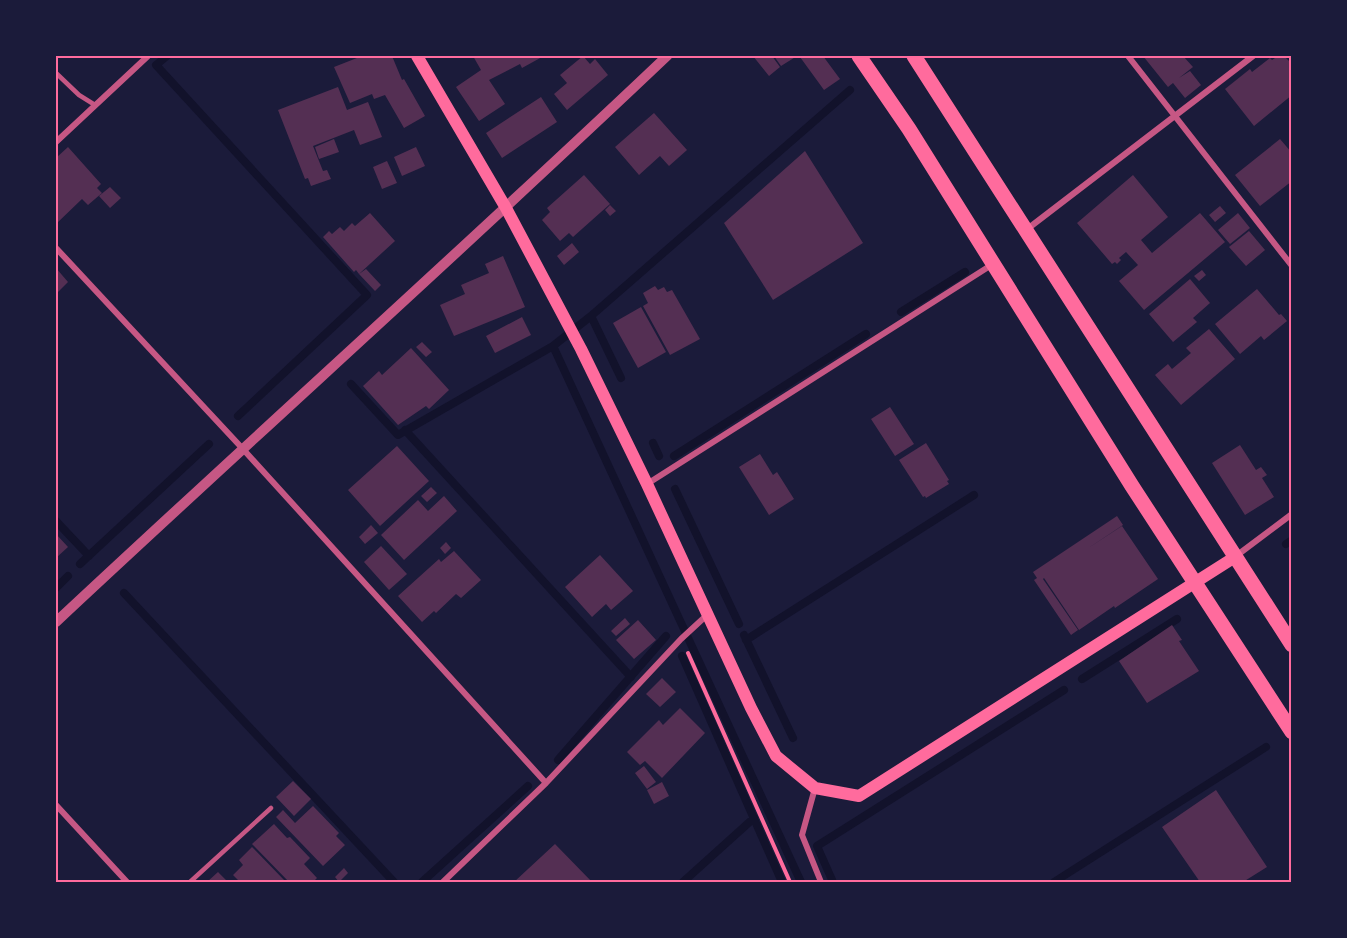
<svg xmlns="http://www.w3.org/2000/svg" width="1347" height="938" viewBox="0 0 1347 938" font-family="Mulish,sans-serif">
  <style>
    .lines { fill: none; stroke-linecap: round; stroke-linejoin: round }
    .stream { stroke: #12122b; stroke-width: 8 }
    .building { fill: #542f53 }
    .path { stroke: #ff6b9d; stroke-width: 4 }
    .service { stroke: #c65784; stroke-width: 4.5 }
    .minor { stroke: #c65784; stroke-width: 6 }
    .tertiary { stroke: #c65784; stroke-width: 10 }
    .secondary { stroke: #ff6b9d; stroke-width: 12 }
    .primary { stroke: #ff6b9d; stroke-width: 15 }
    .neatline { fill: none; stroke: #ff6b9d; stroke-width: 2 }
  </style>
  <rect width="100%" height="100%" fill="#1b1b3a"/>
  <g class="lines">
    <path class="stream" d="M167 56 156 65 367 295 238 416
      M901 312 965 272
      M591 316 621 378
      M351 384 398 435 553 346
      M405 430 631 677
      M653 443 659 456
      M674 456 866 334
      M675 489 739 624
      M56 521 89 556
      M1286 544 1292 540
      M80 564 209 444
      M56 588 68 576
      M124 593 394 882
      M744 635 793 738
      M746 640 974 495
      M682 656 782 882
      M1082 679 1177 619
      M558 760 666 636
      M422 882 528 786
      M683 882 754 818
      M801 882 553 346 591 316 850 90
      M833 882 817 846 1064 690
      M1054 882 1266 747"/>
  </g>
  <path class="building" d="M362 56H392L402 80 404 79 425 116 404 128 385 95 374 99 372 94 350 103 334 67Z
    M473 56H541L542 57 522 68 520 64 489 80 505 104 479 121 456 87 481 70Z
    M583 56 590 64 595 59 608 75 567 110 554 94 567 83 560 75Z
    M753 56H772L780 67 769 76Z
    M774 56H797L781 66Z
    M801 56H823L840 79 824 90 800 57Z
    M1143 56H1183L1193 67 1179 78 1190 71 1201 85 1185 98 1173 83 1168 87Z
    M1278 56H1284L1292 64V95L1254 126 1225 89 1250 69 1252 72 1270 58 1272 60Z
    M338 87 347 110 368 102 382 137 360 145 354 130 313 146 323 171 327 170 331 179 311 186 308 178 305 179 278 110Z
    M541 97 557 122 502 158 486 133Z
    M654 113 687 150 669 166 660 156 639 175 615 147Z
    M334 139 339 152 319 159 315 147Z
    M1280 139 1292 153V181L1260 206 1235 175Z
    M68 147 101 184 97 188 102 193 88 205 82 199 56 224V165L58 163 56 158Z
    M416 147 425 166 402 176 394 157Z
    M805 151 863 243 773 300 724 223Z
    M387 161 397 183 382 189 373 167Z
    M584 175 610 204 573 237 569 233 560 241 542 220 550 212 547 208Z
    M1133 175 1168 217 1141 240 1152 253 1200 213 1225 242 1144 310 1119 281 1138 265 1126 252 1119 258 1121 260 1117 264 1115 262 1112 264 1077 223Z
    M110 187 121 198 110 208 99 196Z
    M610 205 616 211 610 216 605 210Z
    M1220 206 1226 213 1215 222 1209 215Z
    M370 213 395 241 359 274 356 270 354 272 323 237 329 231 332 234 340 227 344 231 352 223 355 226Z
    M1238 213 1250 228 1230 244 1218 230Z
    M1249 231 1265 250 1246 266 1229 247Z
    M572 243 579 252 564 265 557 256Z
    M503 256 525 307 454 336 440 305 465 294 461 285 489 273 485 264Z
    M56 268 68 282 56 294Z
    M366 269 381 285 375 291 359 274Z
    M1202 270 1206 275 1199 281 1194 276Z
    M1190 279 1210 303 1193 318 1197 322 1173 342 1149 314Z
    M655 286 658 290 664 287 667 292 672 290 700 339 670 355 643 306 648 303 643 293Z
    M1257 289 1279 315 1281 314 1287 321 1264 340 1261 336 1240 354 1215 324Z
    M641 307 666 352 638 368 613 323Z
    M522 317 531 335 495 353 486 336Z
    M1209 329 1235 359 1181 405 1155 375 1168 364 1172 369 1191 353 1186 348Z
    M422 342 432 352 426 357 416 347Z
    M411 348 449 390 429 409 426 406 398 425 363 386 379 371 382 375Z
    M890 407 914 444 895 456 871 419Z
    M926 443 949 480 947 481 949 484 926 498 925 496 923 497 899 460Z
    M1240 445 1256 470 1261 467 1267 475 1262 478 1274 497 1245 515 1212 463Z
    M397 446 429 481 380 526 348 490Z
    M760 454 773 475 777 472 794 499 769 515 739 467Z
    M431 487 437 493 427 502 421 496Z
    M444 496 457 511 404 560 381 535 418 500 428 511Z
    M1117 516 1123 525 1087 549 1122 526 1158 579 1115 608 1114 606 1079 630 1044 578 1043 579 1078 630 1071 635 1034 580 1037 578 1033 572Z
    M371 525 378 533 365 544 359 537Z
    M56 534 68 547 56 558Z
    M446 542 451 548 445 554 440 548Z
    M381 546 407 574 389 590 364 562Z
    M454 551 481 580 461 598 456 594 436 613 434 611 422 622 398 596 439 559 441 562Z
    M600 555 633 591 611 610 606 604 592 617 565 587Z
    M625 618 630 624 616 636 611 631Z
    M638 620 656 640 634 659 616 640Z
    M1172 625 1182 640 1179 641 1199 671 1147 703 1119 661Z
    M662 678 676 692 660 707 646 694Z
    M680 708 705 733 662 778 645 761 640 765 627 752 659 720 663 725Z
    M644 766 656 782 647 789 635 773Z
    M293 781 311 799 294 816 276 797Z
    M662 782 669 796 654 804 647 790Z
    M1216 790 1267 867 1243 882H1200L1162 827Z
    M313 806 339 833 336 836 345 845 323 866 276 817 283 810 295 823Z
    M274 824 287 838 290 837 310 858 304 864 317 878 313 882H289L252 844Z
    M555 844 592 882H514Z
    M252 847 286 882H240L233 875 243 865 239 860Z
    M344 868 348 873 339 882 335 877Z
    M218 872 228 882H207Z"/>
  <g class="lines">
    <path class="path" d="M688 653 790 882"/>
    <path class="service" d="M56 73 79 95 95 105
      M190 882 271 808"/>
    <path class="minor" d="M1128 56 1292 266
      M56 142 148 56
      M1026 230 1253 56
      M56 248 242 448 546 783
      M647 484 993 264
      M1236 556 1292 514
      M815 788 802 835 821 882
      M56 805 127 882
      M443 882 546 783 681 639 707 615"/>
    <path class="tertiary" d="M56 622C259 432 466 247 667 56"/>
    <path class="secondary" d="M417 56 506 208 581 349 647 484 751 708 776 756 815 788 859 796 1235 557"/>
    <path class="primary" d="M859 56 909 129 1132 486 1292 732
      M914 56 1292 645"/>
  </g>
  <rect width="1347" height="938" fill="none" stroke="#1b1b3a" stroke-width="114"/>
  <rect x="57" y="57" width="1233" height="824" class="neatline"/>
</svg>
